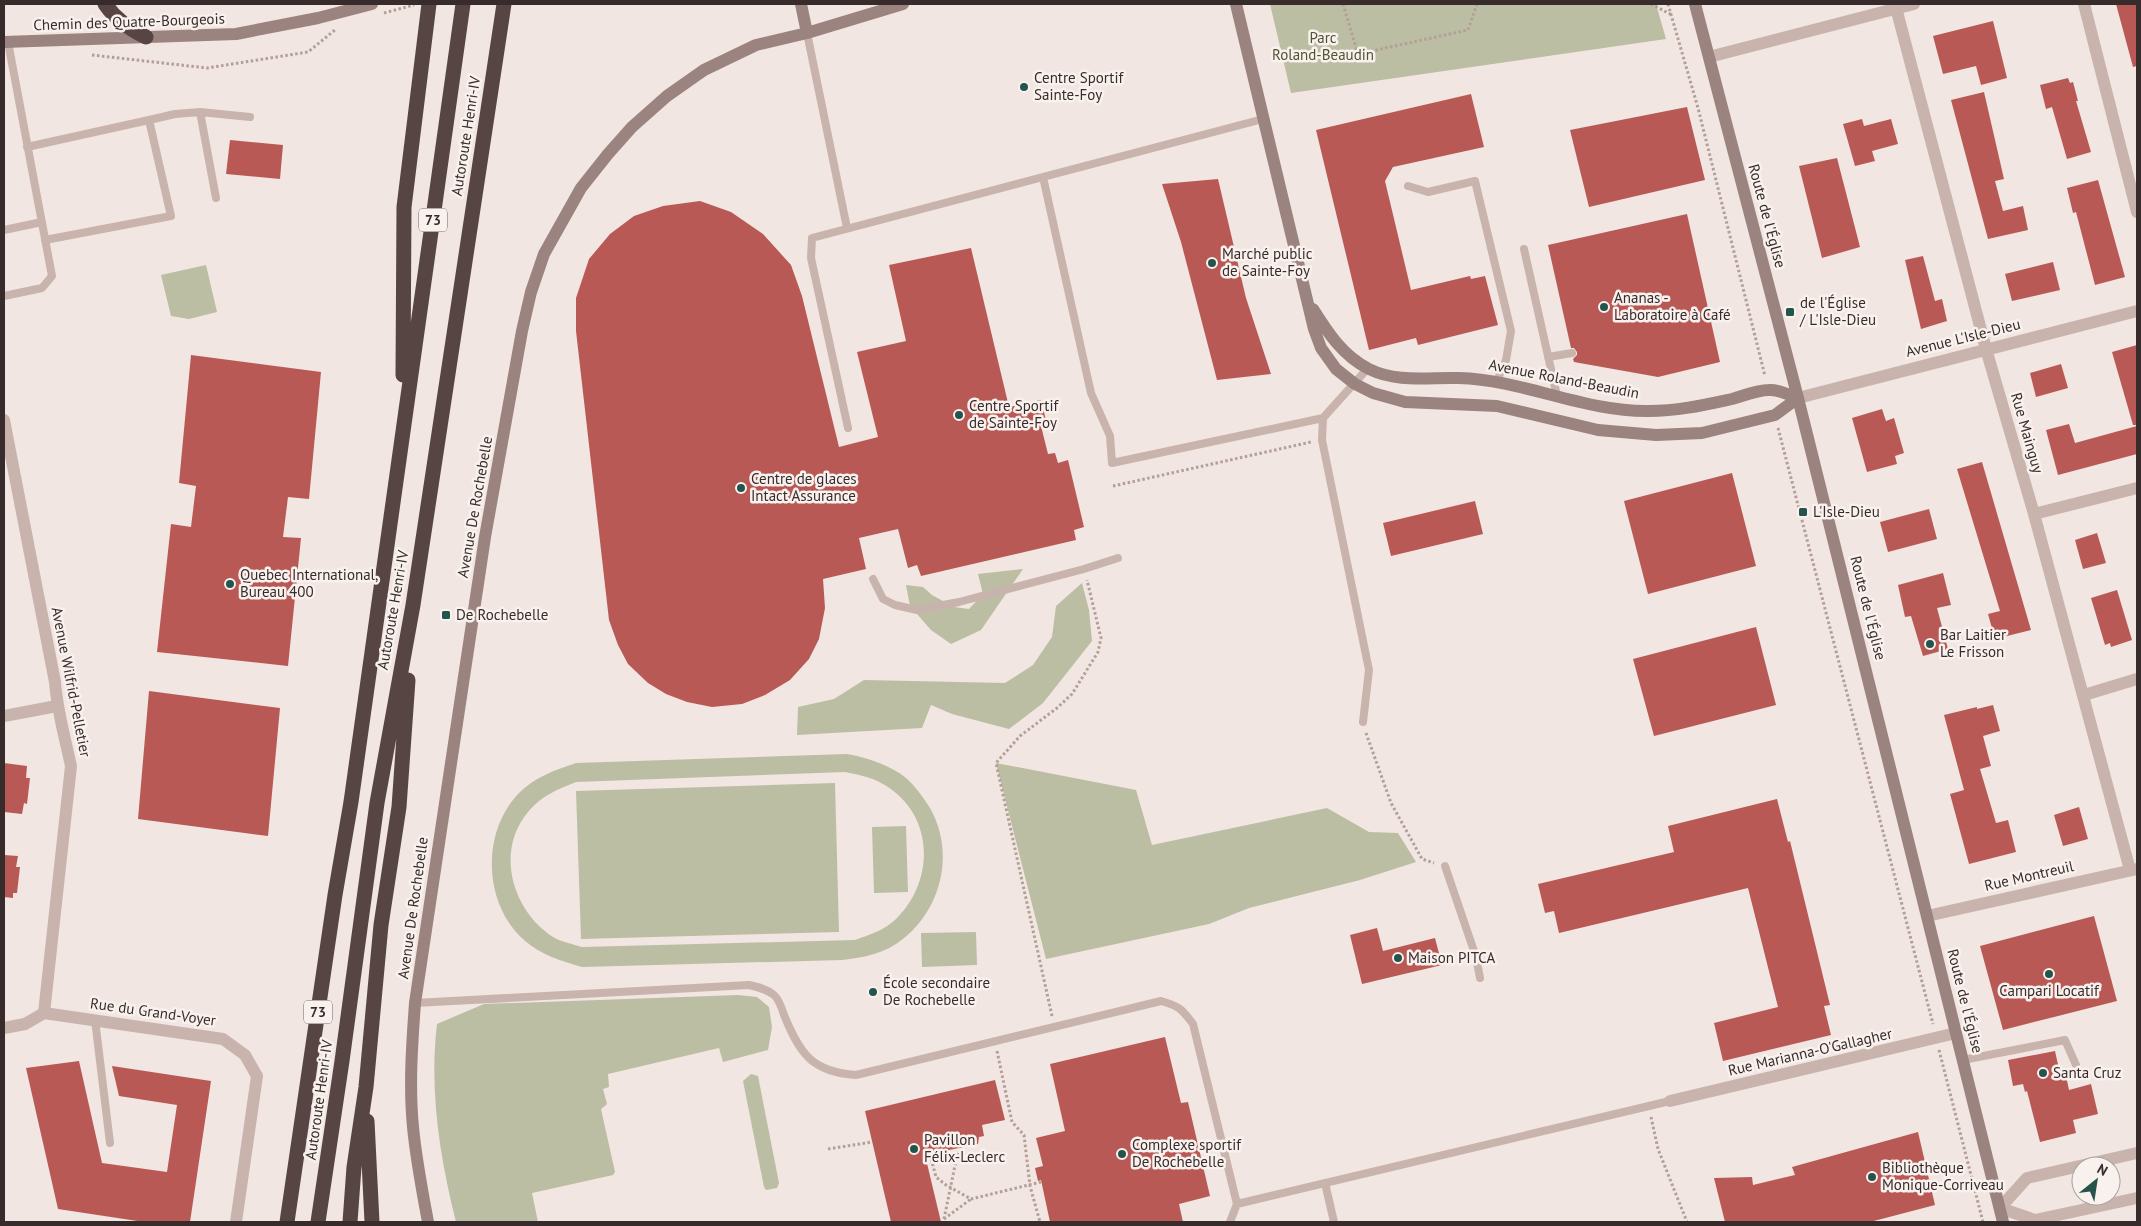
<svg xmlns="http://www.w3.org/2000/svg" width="2141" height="1226" viewBox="0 0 2141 1226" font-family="'PT Sans',sans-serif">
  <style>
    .green { fill: #bbbea2; fill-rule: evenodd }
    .building { fill: #b95956 }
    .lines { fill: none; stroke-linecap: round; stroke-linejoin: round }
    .path { stroke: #b49e98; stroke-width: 3; stroke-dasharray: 2.5 2.5; stroke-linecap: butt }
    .lane { stroke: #c8b4ad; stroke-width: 8 }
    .street { stroke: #c8b4ad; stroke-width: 12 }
    .secondary { stroke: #9b837f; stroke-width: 12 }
    .highway { stroke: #574543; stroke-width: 15 }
    .poi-dot { fill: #25544d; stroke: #f9f1ed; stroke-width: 2 }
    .labels { text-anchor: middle; stroke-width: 5; stroke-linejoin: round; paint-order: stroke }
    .shield { fill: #f9f1ed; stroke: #716765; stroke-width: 1 }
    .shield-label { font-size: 14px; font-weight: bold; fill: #372c2b }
    .street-label { font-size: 15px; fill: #372c2b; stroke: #f9f1ed }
    .park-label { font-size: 15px; fill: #4e5332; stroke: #f9f1ed }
    .poi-label { font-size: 15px; fill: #372c2b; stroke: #f9f1ed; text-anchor: start }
  </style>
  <rect width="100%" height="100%" fill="#f1e6e1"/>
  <path class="green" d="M1270 4H1656L1666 39 1291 93Z
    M206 265 217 312 189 319 171 316 161 275Z
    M1023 569 981 630 951 644 931 630 910 606 906 585 923 587 932 595 954 607 969 609 983 594 978 574Z
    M1082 583 1089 610 1092 641 1043 703 1009 729 952 714 931 705 922 728 797 735 798 707 834 699 864 680 1005 683 1033 665 1052 637 1056 606Z
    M847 754C863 757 880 762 894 770 910 778 921 794 930 808 955 852 942 908 903 939 886 953 863 958 842 960L582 967C561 961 541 955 524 940 483 904 481 832 519 793 535 777 555 770 576 763ZM845 772C860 775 875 778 888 787 935 818 934 882 896 919 885 930 869 935 855 940L582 947C573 944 561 942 553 937 512 911 495 851 528 812 541 796 558 789 576 782Z
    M996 763 1136 790 1152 845 1327 808 1369 832 1398 833 1416 862 1360 880 1249 908 1209 924 1046 959Z
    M835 783 839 932 581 939 576 791Z
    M906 826 908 892 874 893 872 827Z
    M976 932 977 965 922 967 921 933Z
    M738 995 757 997 769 1007 772 1027 768 1050 723 1062 719 1048 608 1074 609 1087 603 1089 607 1104 601 1109 615 1172 613 1175 532 1193 538 1222H456C440 1158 429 1091 437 1024L484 1004Z
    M751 1074 758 1076 779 1183 777 1188 766 1190 764 1187 743 1081Z"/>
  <path class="building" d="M2116 4H2137V66L2133 67Z
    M1993 21 2007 78 1981 85 1976 66 1943 74 1933 36Z
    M2068 78 2070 83 2073 82 2078 101H2076L2091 152 2067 159 2052 107 2046 109 2040 85Z
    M1984 92 2004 179 1995 181 2003 211 2023 206 2028 230 1988 239 1951 100Z
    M1471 94 1484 147 1393 167 1385 181 1411 290 1470 276 1471 279 1485 276 1498 325 1418 345 1416 338 1369 350 1316 130Z
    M1687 107 1705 180 1589 207 1570 130Z
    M1862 119 1864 126 1891 119 1898 144 1872 151 1875 161 1855 166 1843 124Z
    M230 140 283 145 280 179 226 174Z
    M1837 158 1860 247 1822 258 1799 166Z
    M1218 179 1246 298 1271 374 1217 380 1181 242 1162 184Z
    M2098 180 2125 277 2095 285 2076 212 2073 213 2067 188Z
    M700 201 731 212 763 234 791 265 802 296 839 447 878 437 857 352 906 341 889 265 971 248 1009 407 1041 400 1047 424 1041 426 1048 454 1055 453 1058 463 1068 460 1084 527 1074 530 1076 540 921 576 917 565 908 568 898 529 859 538 866 569 823 579 825 608 819 639 809 659 790 680 765 695 742 704 712 707 687 702 666 694 648 683 628 664 618 645 609 620 576 331V298L589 259 610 234 634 216 663 206Z
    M1687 214 1720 362 1658 377 1574 362 1573 359 1577 355V352L1574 348H1571L1548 245Z
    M1923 256 1935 301 1942 299 1947 321 1921 329 1905 260Z
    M2053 262 2060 290 2012 301 2005 274Z
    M2137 345V425H2133L2112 352Z
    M191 355 321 372 309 499 288 497 283 537 301 538 288 666 157 652 171 524 191 527 196 486 179 483Z
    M2061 364 2068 388 2036 397 2030 373Z
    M1882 409 1886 421 1894 418 1904 453 1895 456 1897 464 1867 472 1852 418Z
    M2069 424 2075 443 2137 426V454L2058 475 2046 430Z
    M1982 462 2031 630 1995 639 1988 614 2000 611 1957 469Z
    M1732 473 1756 566 1648 594 1624 501Z
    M1475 501 1483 534 1391 556 1383 523Z
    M1929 509 1937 539 1888 552 1880 522Z
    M2097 533 2106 563 2083 569 2075 540Z
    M1943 573 1951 605 1937 608 1948 649 1923 656 1911 616 1905 617 1898 585Z
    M2117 590 2132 640 2111 647 2110 643 2105 645 2091 598Z
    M1756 627 1776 705 1654 736 1633 659Z
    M149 691 280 708 268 836 138 819Z
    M1993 705 2000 731 1983 736 1991 766 1980 769 1996 823 2008 820 2016 852 1969 864 1950 794 1964 790 1944 715 1977 707V709Z
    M4 763 27 766 26 778H30L27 804 24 803 22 814 4 812Z
    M1777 799 1788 842 1790 841 1830 1005 1824 1006 1831 1035 1723 1061 1714 1023 1778 1007 1748 888 1559 933 1554 911 1545 913 1538 884 1674 852 1668 826Z
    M2079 807 2088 839 2063 846 2054 815Z
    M4 855 18 856 16 867H20L17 893H13V898L4 897Z
    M2094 916 2117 1001 2003 1030 1980 946Z
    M1377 928 1383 951 1435 938 1442 965 1362 984 1350 935Z
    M1165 1037 1181 1103 1188 1102 1210 1196 1179 1204 1183 1222H1050L1041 1180 1038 1181 1035 1168 1043 1166 1036 1138 1065 1131 1050 1064Z
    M2055 1051 2061 1078 2066 1076 2069 1090 2091 1084 2098 1114 2073 1120 2076 1133 2040 1142 2027 1091 2025 1092 2023 1084 2013 1086 2008 1060Z
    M79 1061 102 1163 167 1172 177 1105 119 1096 112 1066 211 1081 190 1222H144L58 1209 26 1068Z
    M995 1080 1005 1120 982 1125 984 1136 979 1137 978 1144 925 1155 941 1222H891L865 1111Z
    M1918 1132 1935 1205 1870 1222H1725L1714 1178 1752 1177 1753 1185 1795 1175 1792 1167Z"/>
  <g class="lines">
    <path class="path" d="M1343 4 1358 54 1468 30 1477 4
      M1651 4 1672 15
      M1668 4 1698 108 1765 376
      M384 13 414 5
      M92 55 207 68 308 52 335 30
      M1778 428 1933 1024
      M1113 486 1311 442
      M1366 733 1391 803 1422 859 1434 863
      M1052 1016 996 763 1020 736 1057 708 1072 694 1098 652 1101 638 1087 580
      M1939 1050 1983 1222
      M997 1051 1012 1122 1024 1135 1030 1186 1040 1222
      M1651 1117 1658 1149 1687 1222
      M828 1149 872 1142
      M930 1154 936 1177 946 1185 971 1199 1041 1182
      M944 1219 958 1151
      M944 1219 971 1199"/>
    <path class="lane" d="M807 33 847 228
      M200 112 250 117
      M149 120 175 114 200 112 216 198
      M27 147 149 120 171 216 45 240
      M1043 177 1091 393 1110 436 1112 463 1323 418 1368 368
      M1408 186 1428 192 1475 181 1511 331 1506 360 1497 381
      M4 230 42 222
      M1524 249 1557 396
      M4 296 42 288 52 276 8 42
      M1548 357 1572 353
      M1323 418 1322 440 1369 670 1363 722
      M848 428 811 258 812 238 1263 119
      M873 579 883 599 895 605 917 610 959 602 1084 569 1118 558
      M1445 866 1476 957 1480 978
      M415 1003 749 985C758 987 767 989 774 995 779 999 782 1009 784 1015 800 1054 812 1072 856 1075L1161 1001C1179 1006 1182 1009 1193 1024L1237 1204 1230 1222
      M95 1020 110 1143
      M1963 1060 2065 1040 2076 1065
      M1325 1183 1334 1222
      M1237 1204 1670 1101"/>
    <path class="street" d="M1895 4 1986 349 2034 514 2130 870
      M2084 4 2137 212
      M1709 57 1914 4
      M1798 398 2137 311
      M4 420 55 682C57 710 65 738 71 766L44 1013
      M2034 514 2137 488
      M2084 695 2137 679
      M4 716 57 706
      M1927 916 2137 869
      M4 1028 25 1024 44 1013 223 1039 245 1055 257 1076 236 1222
      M1670 1101 1956 1033
      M2137 1153 2027 1178 2000 1208 2035 1220 2137 1198"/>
    <path class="secondary" d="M801 4 807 33
      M1236 4 1314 329 1321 348 1336 369 1355 384 1373 393 1405 402 1497 406 1598 430 1656 435 1702 433 1775 415 1798 398
      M1695 4 1798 398 2003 1222
      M4 42 236 34 318 18 372 4
      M1313 309C1328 333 1343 356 1369 369 1397 383 1429 377 1459 378 1524 380 1584 412 1649 411 1678 411 1704 405 1732 399 1743 396 1757 390 1769 390 1778 389 1789 395 1798 398
      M428 1222C422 1190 416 1159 413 1127 409 1086 412 1044 415 1003L485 537 522 331 531 292 544 254 581 188 608 154 632 127 667 96 704 70 756 45 807 33 903 4"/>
    <path class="highway" d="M105 4C116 20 129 29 146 37
      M403 375 404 207 429 4
      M367 1121 372 1222
      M287 1222 335 895 351 802 463 4
      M318 1222 342 1061 377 803 413 605 504 4
      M350 1222 354 1167 366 1087 381 925 399 807 408 680"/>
  </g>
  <g class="poi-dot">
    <circle cx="1024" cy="87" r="5"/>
    <circle cx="1212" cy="263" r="5"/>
    <circle cx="1604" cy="307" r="5"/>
    <rect x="1785" y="307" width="10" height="10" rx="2.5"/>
    <circle cx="959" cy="415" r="5"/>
    <circle cx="741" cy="488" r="5"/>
    <rect x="1798" y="507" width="10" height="10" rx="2.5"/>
    <circle cx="230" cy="584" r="5"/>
    <rect x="441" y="610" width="10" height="10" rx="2.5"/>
    <circle cx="1930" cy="644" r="5"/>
    <circle cx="1398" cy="958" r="5"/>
    <circle cx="2049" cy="974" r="5"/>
    <circle cx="873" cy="992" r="5"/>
    <circle cx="2043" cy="1073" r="5"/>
    <circle cx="914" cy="1149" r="5"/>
    <circle cx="1122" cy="1154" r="5"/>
    <circle cx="1872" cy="1177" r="5"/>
  </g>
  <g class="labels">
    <g class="shield">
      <rect x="419" y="208.5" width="28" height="23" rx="4"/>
      <rect x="304" y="1000.5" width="28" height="23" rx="4"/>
    </g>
    <g class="shield-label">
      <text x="433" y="225">73</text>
      <text x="318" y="1017">73</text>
    </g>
    <g class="street-label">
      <text transform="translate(129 22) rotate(-2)" y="5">Chemin des Quatre-Bourgeois</text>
      <text transform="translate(466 136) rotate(-81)" y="5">Autoroute Henri-IV</text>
      <text transform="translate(1767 216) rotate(75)" y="5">Route de l'Église</text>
      <text transform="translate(1963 338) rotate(-14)" y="5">Avenue L'Isle-Dieu</text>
      <text transform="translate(1564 379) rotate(11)" y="5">Avenue Roland-Beaudin</text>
      <text transform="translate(2027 433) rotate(74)" y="5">Rue Mainguy</text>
      <text transform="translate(475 507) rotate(-80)" y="5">Avenue De Rochebelle</text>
      <text transform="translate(1868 608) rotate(76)" y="5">Route de l'Église</text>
      <text transform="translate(393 610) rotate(-80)" y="5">Autoroute Henri-IV</text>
      <text transform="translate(71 682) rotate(79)" y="5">Avenue Wilfrid-Pelletier</text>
      <text transform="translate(2029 876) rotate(-13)" y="5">Rue Montreuil</text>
      <text transform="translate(413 908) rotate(-82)" y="5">Avenue De Rochebelle</text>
      <text transform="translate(1965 1001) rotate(76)" y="5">Route de l'Église</text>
      <text transform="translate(153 1012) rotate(8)" y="5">Rue du Grand-Voyer</text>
      <text transform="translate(1810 1052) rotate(-13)" y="5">Rue Marianna-O'Gallagher</text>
      <text transform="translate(319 1100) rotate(-82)" y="5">Autoroute Henri-IV</text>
    </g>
    <g class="park-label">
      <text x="1323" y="43">Parc<tspan x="1323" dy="17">Roland-Beaudin</tspan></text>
    </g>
    <g class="poi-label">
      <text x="1034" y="83">Centre Sportif<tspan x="1034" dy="17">Sainte-Foy</tspan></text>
      <text x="1222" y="259">Marché public<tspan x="1222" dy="17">de Sainte-Foy</tspan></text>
      <text x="1614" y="303">Ananas -<tspan x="1614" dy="17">Laboratoire à Café</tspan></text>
      <text x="1800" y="308">de l'Église<tspan x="1800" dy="17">/ L'Isle-Dieu</tspan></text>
      <text x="969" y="411">Centre Sportif<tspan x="969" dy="17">de Sainte-Foy</tspan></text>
      <text x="751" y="484">Centre de glaces<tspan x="751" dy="17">Intact Assurance</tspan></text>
      <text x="1813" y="517">L'Isle-Dieu</text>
      <text x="240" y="580">Quebec International,<tspan x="240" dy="17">Bureau 400</tspan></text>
      <text x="456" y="620">De Rochebelle</text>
      <text x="1940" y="640">Bar Laitier<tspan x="1940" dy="17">Le Frisson</tspan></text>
      <text x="1408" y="963">Maison PITCA</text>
      <text x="883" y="988">École secondaire<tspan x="883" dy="17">De Rochebelle</tspan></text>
      <text x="2049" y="996" text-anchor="middle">Campari Locatif</text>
      <text x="2053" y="1078">Santa Cruz</text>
      <text x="924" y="1145">Pavillon<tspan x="924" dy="17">Félix-Leclerc</tspan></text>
      <text x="1132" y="1150">Complexe sportif<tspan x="1132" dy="17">De Rochebelle</tspan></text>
      <text x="1882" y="1173">Bibliothèque<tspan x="1882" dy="17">Monique-Corriveau</tspan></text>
    </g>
  </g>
  <rect width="2141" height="1226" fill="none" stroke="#372c2b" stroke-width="10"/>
  <g transform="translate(2096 1181) rotate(30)"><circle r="24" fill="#f9f1ed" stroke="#aba29f"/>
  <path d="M0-4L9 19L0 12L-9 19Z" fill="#25544d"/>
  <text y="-8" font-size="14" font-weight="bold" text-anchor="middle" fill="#372c2b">N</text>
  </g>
</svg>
